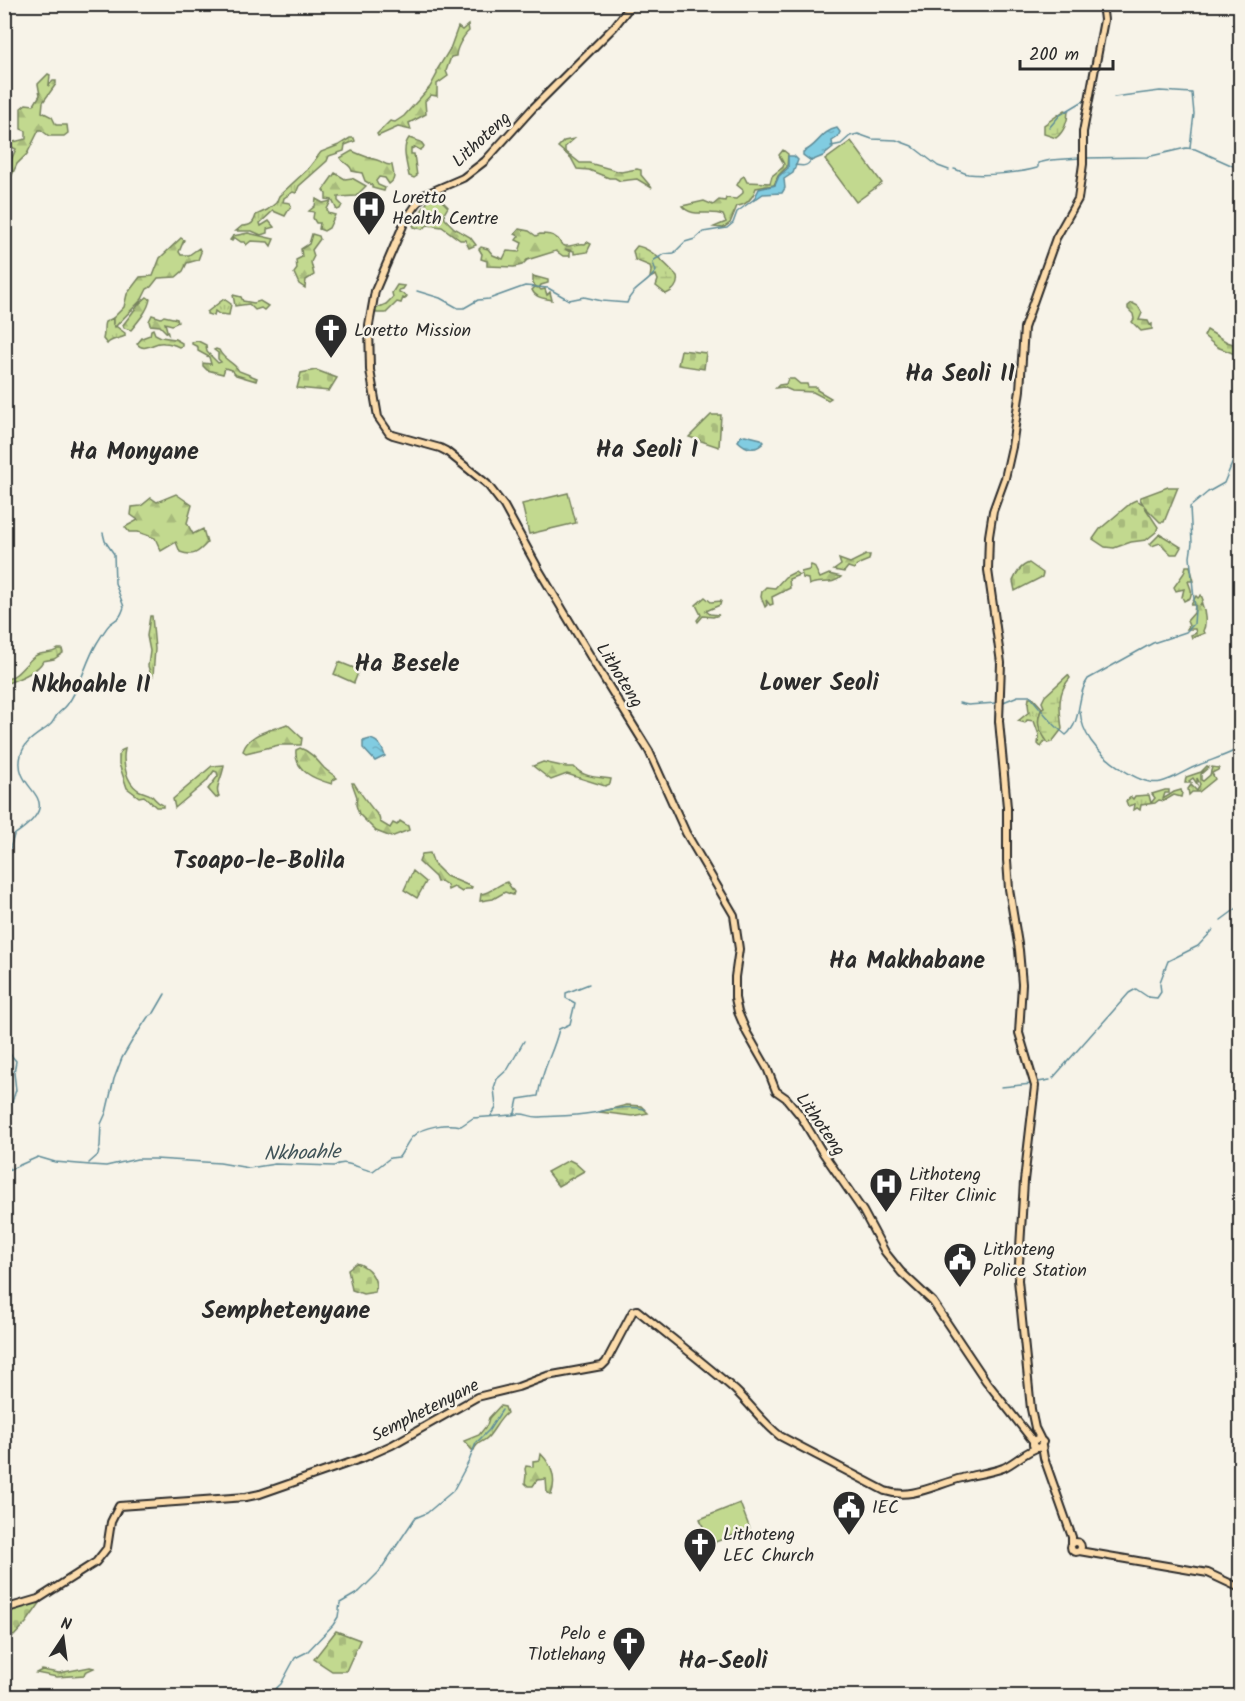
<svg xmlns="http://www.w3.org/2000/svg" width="1245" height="1701" viewBox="0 0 1245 1701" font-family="Kalam,sans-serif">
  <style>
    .grass { fill: url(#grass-tufts); stroke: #76825d; stroke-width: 1.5 }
    .forest { fill: url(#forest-firs); stroke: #76825d; stroke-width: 1.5 }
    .wetland { fill: url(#wetland-marsh); stroke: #76825d; stroke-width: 1.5 }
    .cemetery { fill: url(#cemetery-stones); stroke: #76825d; stroke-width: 1.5 }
    .green { fill: #c2d98f; stroke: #76825d; stroke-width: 1.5 }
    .water { fill: url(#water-ripples); stroke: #5f8c98; stroke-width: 1.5 }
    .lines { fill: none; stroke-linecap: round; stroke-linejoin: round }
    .stream { stroke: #5f8c98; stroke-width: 1.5 }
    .major-casing { stroke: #2b2b2b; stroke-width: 10 }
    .major { stroke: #fcdcac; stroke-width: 6 }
    .labels { text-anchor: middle; stroke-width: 5; stroke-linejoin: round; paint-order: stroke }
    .street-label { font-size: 18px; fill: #2b2b2b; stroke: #f7f3e8 }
    .poi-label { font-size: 18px; fill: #2b2b2b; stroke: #f7f3e8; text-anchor: start }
    .water-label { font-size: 20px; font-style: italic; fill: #405358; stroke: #f7f3e8 }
    .district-label { font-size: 24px; font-weight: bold; fill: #2b2b2b; stroke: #f7f3e8 }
  </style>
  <defs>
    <pattern id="grass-tufts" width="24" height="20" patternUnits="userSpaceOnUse" patternTransform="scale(1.5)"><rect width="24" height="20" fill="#c2d98f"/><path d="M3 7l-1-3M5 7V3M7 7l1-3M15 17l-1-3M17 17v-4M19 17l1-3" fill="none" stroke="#a7ba7c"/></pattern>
    <pattern id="forest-firs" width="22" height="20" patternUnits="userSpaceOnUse" patternTransform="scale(1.5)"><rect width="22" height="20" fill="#c2d98f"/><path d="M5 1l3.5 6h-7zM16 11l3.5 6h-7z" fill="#a7ba7c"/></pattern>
    <pattern id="wetland-marsh" width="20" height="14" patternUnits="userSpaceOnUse" patternTransform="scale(1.5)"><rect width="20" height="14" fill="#c2d98f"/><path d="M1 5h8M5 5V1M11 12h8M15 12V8" fill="none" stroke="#a7ba7c"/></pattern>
    <pattern id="cemetery-stones" width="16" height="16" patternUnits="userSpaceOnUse" patternTransform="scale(1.5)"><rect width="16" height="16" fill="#c2d98f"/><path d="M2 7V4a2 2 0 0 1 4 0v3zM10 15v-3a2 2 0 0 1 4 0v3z" fill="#a7ba7c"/></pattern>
    <pattern id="water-ripples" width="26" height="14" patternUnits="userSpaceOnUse" patternTransform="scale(1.5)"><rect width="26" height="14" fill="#81cce1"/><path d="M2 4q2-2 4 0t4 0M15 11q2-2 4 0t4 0" fill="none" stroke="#70afc1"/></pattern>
  </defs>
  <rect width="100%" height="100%" fill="#f7f3e8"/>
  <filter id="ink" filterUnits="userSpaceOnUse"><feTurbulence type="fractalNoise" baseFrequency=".0167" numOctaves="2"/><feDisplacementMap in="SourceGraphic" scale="12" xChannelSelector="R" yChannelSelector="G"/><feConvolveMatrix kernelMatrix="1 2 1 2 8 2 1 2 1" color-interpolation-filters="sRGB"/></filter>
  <g filter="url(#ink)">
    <path class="grass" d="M350 138H354L355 141 345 145 344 151 329 156 327 161 299 186 296 193 293 192 284 198 283 202 290 203 291 206 285 216 273 211 260 223 261 226 269 221 274 227 267 229V233L261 235 252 231H236L242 226C252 226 254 222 256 215L267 210 276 203 279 196 308 169 321 152 339 145Z
      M248 233 274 239 271 246 268 242 251 241 246 245 245 242H241L235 238H233L232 241 230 240 233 236Z
      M224 299 231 304 229 315 219 314 215 311 214 316 207 314V312Z
      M113 318V324L125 333V336C119 339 110 339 107 344L103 339C105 333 103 326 105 322Z
      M788 379H794L800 384H807L808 387H817V390L831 398 828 400 813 392 792 391 783 387 776 388 779 385 786 384Z
      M705 597 711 602 721 601 720 605 706 611 710 614 719 615 713 617 703 616 698 622 697 620 701 615 696 605Z
      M150 616H152L155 649 153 676H151L148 666 150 651 147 636Z
      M58 649H62L63 653 54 659 43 661C38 672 16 680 5 684V680C19 676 24 664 35 656 42 651 51 655 58 649Z
      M339 662 359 670 354 683 334 674Z
      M1029 698H1033L1042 708C1035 724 1040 725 1046 740L1041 747 1038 744 1039 735 1034 721 1027 720 1025 723 1018 721 1029 712 1028 704Z
      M125 749C122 762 126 782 138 790 143 793 147 792 152 796 156 800 157 803 163 805V807H156L144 796 139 797 127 788 119 764V755L122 750Z
      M1207 766 1209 767 1201 774V780L1203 781 1210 775 1212 767 1219 768 1218 770 1212 773 1215 779 1199 792H1192L1189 795 1188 789 1191 785 1197 791 1200 784 1197 778V784L1193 778 1189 781 1192 783H1185L1186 777 1201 772Z
      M1165 790H1169V793H1165L1163 799 1174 792 1181 790 1182 793 1181 797 1174 795 1164 801 1159 800 1155 803 1141 805 1140 810 1137 808 1134 810 1135 804 1128 806 1126 801 1131 797 1133 799 1135 796 1149 795 1151 803 1155 798 1152 794Z
      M413 871 426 882 417 898 404 890Z
      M500 1406 505 1407 507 1413C499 1419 495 1429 488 1437 483 1443 477 1441 474 1450H472L464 1441 479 1435 487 1425 489 1418Z
      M90 1667 94 1668 85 1672 84 1675 57 1677 36 1673 42 1670 59 1673Z"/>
    <path class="forest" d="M468 25 469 31C463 36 456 49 456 56L451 57 446 71 448 76 437 84V96L431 95 425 101 426 114 409 123 411 130 398 127 378 136 377 134 390 121 395 122 404 116 430 87 437 74V70L450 49 458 27 462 30Z
      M48 74 50 75 49 85 53 81H56V84L43 102 42 112 52 117 56 125H67L68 133 64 136H49L41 130H39L27 154 17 164 11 177 5 184V173L16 149 12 147 5 149V144L26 139V131L21 129V108L26 104 34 105 40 95 38 84Z
      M409 138 421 142 424 146 423 148 420 150 415 147 411 149V154H414L417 176 414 178 409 176C407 164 401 148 409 138Z
      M574 139 565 147V151L580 163H589L621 172 637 169 641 170V175L652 188 637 179 620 181 615 178H609L589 170 577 169 571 158 558 147 564 141Z
      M783 150 788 154 787 167 778 176 774 185 756 188C753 197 748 205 737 206L730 223 723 228 714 227 726 222 723 215C709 209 693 219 682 206L704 201 713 205 719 200 725 201 726 198 736 199 743 193V190L737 185 741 178 744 176 747 182 770 183 772 176 783 167 784 164 779 155Z
      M352 151C361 155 369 158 377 160 384 162 385 166 392 165 393 173 397 179 389 184L385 178 379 177 376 181 378 185 385 188 384 191 372 188V185L365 181 362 173 352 171C350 163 343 164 340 158Z
      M335 173 345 179 352 178 366 186 356 196 338 197V201L342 205 340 209 337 210 332 200 326 199V194L323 190Z
      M435 194 448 207 444 214 445 219 454 228 470 237 476 245 469 248 465 240H460L442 227 428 225 422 229 414 227 413 225 424 219 426 213H420L430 198Z
      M316 199 323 203 331 201 327 209 328 213 335 215 329 228 324 231 319 229 320 223H316L313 218 314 212 309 211 315 206Z
      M519 229 529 231 536 236 540 234C546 234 553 234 558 239 562 244 559 244 565 246 571 247 576 243 585 244L587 242 591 244 587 252 574 254V251L565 249 570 252V256H563L556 251 527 260 522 265 514 267 487 266V261L481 259 482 254 479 249 481 247 488 249 493 255 503 259 507 251 519 252 522 243 516 240 519 236 515 234Z
      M312 234 319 236 320 239 312 250 314 256 311 262 314 275 306 280 305 288 299 284 294 273 297 269 296 260 302 257 301 249 309 244Z
      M181 238 184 240 179 252 181 255H189L199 248 201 252 198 260 187 263 183 271 176 277 158 278 151 287 147 289 142 299 115 327 113 324V318L124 307 127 294 140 277 153 276 160 258Z
      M533 276 548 280V283L541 285 539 288 541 290 545 289 547 295 550 292 552 300C545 298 536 299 532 290L535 287 538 288 533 284Z
      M397 285 405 286 403 289 399 290V292L407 296 405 299 403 298 401 303 397 302 386 313H376L375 309 386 304 393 297 392 293Z
      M233 295 241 297 243 301 254 303 260 301 268 306 264 310 261 308 255 310 249 304 235 306Z
      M147 297 150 299C148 311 138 321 131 330L124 328 123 325 139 304Z
      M1132 303 1138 306 1142 313 1139 320 1148 321 1150 325 1152 324V329L1141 331 1132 322 1134 319 1133 314 1128 309V306Z
      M152 315 161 318 164 316 177 319 178 322 172 325 165 323 168 334 160 326 150 325 149 321Z
      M153 329 155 334 161 337 175 339 182 343V346L179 347C175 345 169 343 164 343 154 341 145 353 137 344L142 338 150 335 151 330Z
      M198 341 206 345 207 352 218 363 221 362 218 359V353L214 350 216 349 219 350C224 361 234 362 239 371L257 378 256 381 236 375 231 370 225 368 223 374 207 370 203 366V363L211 364 209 357 198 351V347L192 344V342Z
      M176 494 192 505 187 523 193 534 203 529 207 543C198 553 193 557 180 552L176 542 161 551 155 538 138 532H129L125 527 138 520 131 515 132 507 141 506 151 498 157 502Z
      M1160 534 1181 547 1177 554H1171L1160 543 1152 546 1150 544Z
      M866 555H870L869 560 859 564 854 569 848 567 844 572 834 570 841 565 839 559 850 563Z
      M811 565 814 566 820 578 829 574 841 577C832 586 819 579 809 585L808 579 803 578 801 572 809 570Z
      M1186 566H1190L1194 581H1188C1190 588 1193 590 1190 598L1184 601 1182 597 1184 589 1176 591 1174 587 1184 573Z
      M795 572 799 575 789 579 790 588 772 597 773 604 770 605 766 600 767 605 765 607 761 597 762 591 766 587 775 588 785 577Z
      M1201 595 1203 600 1200 605 1202 604C1205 612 1207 624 1203 631L1205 633 1192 638 1191 635 1196 633 1195 629H1187L1189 626 1187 621 1194 613 1195 605H1191L1196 596 1198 598Z
      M287 724 302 738 301 745H279L246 753 243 751C249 732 271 731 287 724Z
      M300 748C310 751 317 760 324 768 328 772 333 774 337 778L333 780 332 784C314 779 294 771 296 750Z
      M543 762 566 767H574C584 778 598 777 611 779L610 784 605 786 567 774 551 780 533 766Z
      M224 765C223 777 214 788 219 796L216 798 208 789 218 776 217 772 214 771 206 782 175 808 173 799 212 766Z
      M352 783H354C358 790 374 812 379 816L380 822 390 828 393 823 397 825 400 821 408 826 409 830 391 837 376 831 359 814 356 805 357 797Z
      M430 853 434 864 446 876 472 887 471 889H465L462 892 454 887 448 890 447 885 441 881 437 882 435 877 419 862 422 854Z
      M507 882 514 892 513 895 505 892 493 899 480 901 481 894C492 892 497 885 507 882Z
      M541 1454C552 1465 557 1480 551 1495L547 1492 546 1479 537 1480 533 1486H528L525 1483 526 1475 525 1469 526 1466 533 1467V1461L540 1460Z"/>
    <path class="wetland" d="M1065 110 1068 111C1068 121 1064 132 1056 138L1044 134V125Z
      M637 246C651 248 668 266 677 276 679 285 673 291 666 294L656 286 658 280 656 275 650 278 651 271 650 266 635 260 633 251Z
      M1068 675 1070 678C1056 694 1060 711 1062 729L1052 742 1048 743C1039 729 1035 724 1042 708L1044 707 1042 702 1045 696Z
      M627 1105 641 1106 648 1113 632 1116 599 1112Z"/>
    <path class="cemetery" d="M1207 330 1227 342 1240 346V356L1217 347 1204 336Z
      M681 350 706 353 704 369 678 365Z
      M316 370 337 378 329 391 297 388 301 373Z
      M711 415H721L719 447 689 437Z
      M1168 487H1178L1164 522H1160L1144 506 1158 527 1156 532 1146 540 1131 542 1114 548 1105 547 1093 539 1100 529 1132 502 1136 500 1143 504 1140 499 1141 497Z
      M1029 563 1043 573 1042 577 1015 591 1013 581C1017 573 1020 566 1029 563Z
      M569 1160 575 1163 584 1171 558 1186 547 1172Z
      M356 1263C368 1266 379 1279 375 1292L363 1294 352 1290 348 1269Z
      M43 1599 26 1623 14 1636 5 1634V1611Z
      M336 1631 360 1640 346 1671H332L314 1659Z"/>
    <path class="green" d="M851 141 882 183 856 202 825 160Z
      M568 493 576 523 529 534 522 504Z
      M740 1503 750 1529 710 1544 700 1519Z"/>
    <path class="water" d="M837 128 840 132 838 137 832 141 833 148 823 156 811 161 803 155V152C818 146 821 131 837 128Z
      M788 156H794L798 160 793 173 784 179 785 188 782 193 763 194 753 201 759 189 775 185 779 176 788 168Z
      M745 435 761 439 764 442C756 452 746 449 738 441L741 436Z
      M370 739C379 741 382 747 385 756L375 761 363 748V741Z"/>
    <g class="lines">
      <path class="stream" d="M1114 97 1160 91 1192 93 1194 114 1190 147
        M1049 128 1060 115 1085 100
        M831 146 841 144 850 136 858 134 872 139 896 140 912 146 938 166 949 170
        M1085 158 1147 157 1186 148 1195 149 1240 169
        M795 165C803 166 807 167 811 160
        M1038 167V163L1051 160 1080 158
        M954 169C959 170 962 173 968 174 986 176 1020 173 1037 168
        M417 291 440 298 458 308H464L478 300 489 299 525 286 548 288 569 300 584 297 602 301 627 303C631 289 648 284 656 271L653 263 654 260 665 254 674 253 685 242 695 239 703 232 727 228 733 223 737 212 753 200
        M959 703 968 705 996 703
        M1001 703 1018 696H1030C1041 709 1051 724 1066 735 1083 721 1076 695 1088 679L1153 643 1186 632 1194 624 1195 610 1190 557 1192 543 1190 507 1208 492 1224 483 1236 454 1240 452
        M1080 711C1081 722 1084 731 1091 741 1102 757 1140 787 1161 782 1174 779 1187 769 1199 765 1211 760 1222 757 1234 751
        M4 893 7 887V859L14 835C72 796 11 793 21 755 25 740 38 735 49 726 53 723 54 719 57 715 60 711 64 709 67 705 81 687 85 663 97 643 101 637 105 629 110 624 119 617 120 619 124 607L115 583 114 554 105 541 103 533
        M1221 920 1240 906
        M1160 982 1168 961 1198 946 1213 930
        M1099 1027 1129 993 1136 989 1148 997 1157 998 1161 992 1160 984
        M4 1047 16 1061 14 1073 16 1090 7 1116 4 1144
        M1053 1078 1097 1028
        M1038 1082 1050 1080
        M1001 1087 1032 1084
        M512 1115C526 1111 528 1118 540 1117 557 1116 575 1116 592 1113 610 1110 626 1105 644 1109
        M491 1116 496 1108 494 1088 497 1079 508 1069 524 1041
        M4 1159 9 1169
        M89 1163 98 1155 100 1146 101 1124 106 1113 114 1079 122 1058 132 1041 148 1017 154 1013 165 994
        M4 1172 38 1157 55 1162 90 1165 106 1166 137 1159H155L220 1163 249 1168 275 1164 334 1166C346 1158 360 1170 373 1171L390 1158 399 1157C404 1151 407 1141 413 1136 423 1126 447 1123 461 1126L473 1118 512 1115 515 1113 518 1099 538 1096C542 1068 553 1054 559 1029L570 1024 575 1003 566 998V993L589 984
        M268 1696 281 1684 295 1658 307 1652 333 1625 338 1617 340 1603 359 1592 379 1572 415 1518 427 1513 453 1491 469 1461 476 1443 489 1430 502 1410"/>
      <defs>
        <path id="major" d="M505 4H511
          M632 4 614 27 532 109 485 161 463 178 426 194 421 198 405 221 375 291 369 325 370 370 378 417 389 433 393 435 440 448 446 451 487 484 504 506 539 570 595 664 649 751 686 833 734 915 739 949 735 977V998L738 1012 747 1033 767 1068 776 1091 786 1098 800 1115 821 1150 863 1211 885 1252 901 1272 933 1302 986 1381 1033 1441
          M1040 1438 1035 1428 1031 1409 1018 1280 1024 1181 1035 1086 1019 1033 1022 984 1019 950 1009 889 1007 860V807L999 721 1001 663 988 570 989 536 993 511 1005 478 1012 447 1020 390 1024 328 1056 238 1078 199 1083 164V132L1104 20 1102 4
          M1042 1446 1044 1458 1072 1537V1544
          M1071 1547a5 5 0 1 1 10 0a5 5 0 1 1-10 0Z
          M1079 1551 1208 1573 1240 1588
          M4 1609 38 1599 96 1562 107 1548 111 1522 119 1506 246 1497 260 1494 363 1458 392 1445 477 1397 518 1387 547 1376 602 1366 606 1362 633 1311 637 1310C670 1337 703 1362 735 1390 751 1405 763 1423 780 1436L885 1491C912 1500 936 1484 962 1478 976 1474 990 1473 1003 1468 1016 1462 1027 1450 1040 1447L1043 1442 1039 1438 1033 1441V1445L1036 1448"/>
      </defs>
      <use href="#major" class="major-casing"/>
      <use href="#major" class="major"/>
    </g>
  </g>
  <defs>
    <symbol id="hospital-pin" viewBox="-11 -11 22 30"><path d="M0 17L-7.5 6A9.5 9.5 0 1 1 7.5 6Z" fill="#2b2b2b" stroke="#f7f3e8"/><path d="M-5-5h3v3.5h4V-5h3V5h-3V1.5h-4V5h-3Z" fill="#fff"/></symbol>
    <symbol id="church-pin" viewBox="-11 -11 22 30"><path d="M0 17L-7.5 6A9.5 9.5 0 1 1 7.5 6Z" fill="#2b2b2b" stroke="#f7f3e8"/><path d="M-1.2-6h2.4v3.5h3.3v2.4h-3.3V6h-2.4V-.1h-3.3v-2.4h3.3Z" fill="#fff"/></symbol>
    <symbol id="civic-pin" viewBox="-11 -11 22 30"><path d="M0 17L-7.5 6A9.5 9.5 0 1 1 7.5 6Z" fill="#2b2b2b" stroke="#f7f3e8"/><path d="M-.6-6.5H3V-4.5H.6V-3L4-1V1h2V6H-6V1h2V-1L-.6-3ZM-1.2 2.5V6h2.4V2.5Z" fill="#fff"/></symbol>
  </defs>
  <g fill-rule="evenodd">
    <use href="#hospital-pin" x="350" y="188" width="38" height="52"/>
    <use href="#church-pin" x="312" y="311" width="38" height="52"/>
    <use href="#hospital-pin" x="867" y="1165" width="38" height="52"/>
    <use href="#civic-pin" x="941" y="1240" width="38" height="52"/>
    <use href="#civic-pin" x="830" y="1488" width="38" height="52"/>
    <use href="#church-pin" x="681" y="1525" width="38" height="52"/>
    <use href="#church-pin" x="610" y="1624" width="38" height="52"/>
  </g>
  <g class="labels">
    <g class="street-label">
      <text transform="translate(481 139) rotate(-43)" y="6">Lithoteng</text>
      <text transform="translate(620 675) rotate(58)" y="6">Lithoteng</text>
      <text transform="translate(821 1124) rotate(55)" y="6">Lithoteng</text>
      <text transform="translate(425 1410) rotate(-27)" y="6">Semphetenyane</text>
    </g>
    <g class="poi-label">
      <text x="392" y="203">Loretto<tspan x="392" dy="21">Health Centre</tspan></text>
      <text x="354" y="336">Loretto Mission</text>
      <text x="909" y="1180">Lithoteng<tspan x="909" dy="21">Filter Clinic</tspan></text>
      <text x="983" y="1255">Lithoteng<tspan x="983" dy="21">Police Station</tspan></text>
      <text x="872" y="1513">IEC</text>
      <text x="723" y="1540">Lithoteng<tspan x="723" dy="21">LEC Church</tspan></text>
      <text x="606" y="1639" text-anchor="end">Pelo e<tspan x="606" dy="21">Tlotlehang</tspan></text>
    </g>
    <g class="water-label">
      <text transform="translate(302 1152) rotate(-2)" y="7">Nkhoahle</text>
    </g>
    <g class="district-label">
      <text x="960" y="381">Ha Seoli II</text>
      <text x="647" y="457">Ha Seoli I</text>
      <text x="134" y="459">Ha Monyane</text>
      <text x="407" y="671">Ha Besele</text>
      <text x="819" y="690">Lower Seoli</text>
      <text x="91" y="692">Nkhoahle II</text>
      <text x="259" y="868">Tsoapo-le-Bolila</text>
      <text x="907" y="968">Ha Makhabane</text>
      <text x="286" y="1318">Semphetenyane</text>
      <text x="723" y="1668">Ha-Seoli</text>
    </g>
  </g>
  <rect width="1245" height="1701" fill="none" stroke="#f7f3e8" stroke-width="24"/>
  <rect x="12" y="12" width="1221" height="1677" fill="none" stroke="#2b2b2b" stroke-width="2" filter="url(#ink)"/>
  <g transform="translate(63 1638) rotate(13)" stroke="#f7f3e8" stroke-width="4.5" paint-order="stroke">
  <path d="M0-4.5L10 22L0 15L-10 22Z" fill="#2b2b2b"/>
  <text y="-9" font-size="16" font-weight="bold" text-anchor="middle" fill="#2b2b2b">N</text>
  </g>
  <path d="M1020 60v9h93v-9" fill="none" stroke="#2b2b2b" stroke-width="3"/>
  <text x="1029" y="60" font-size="18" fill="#2b2b2b" stroke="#f7f3e8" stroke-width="4.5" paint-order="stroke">200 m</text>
</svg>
